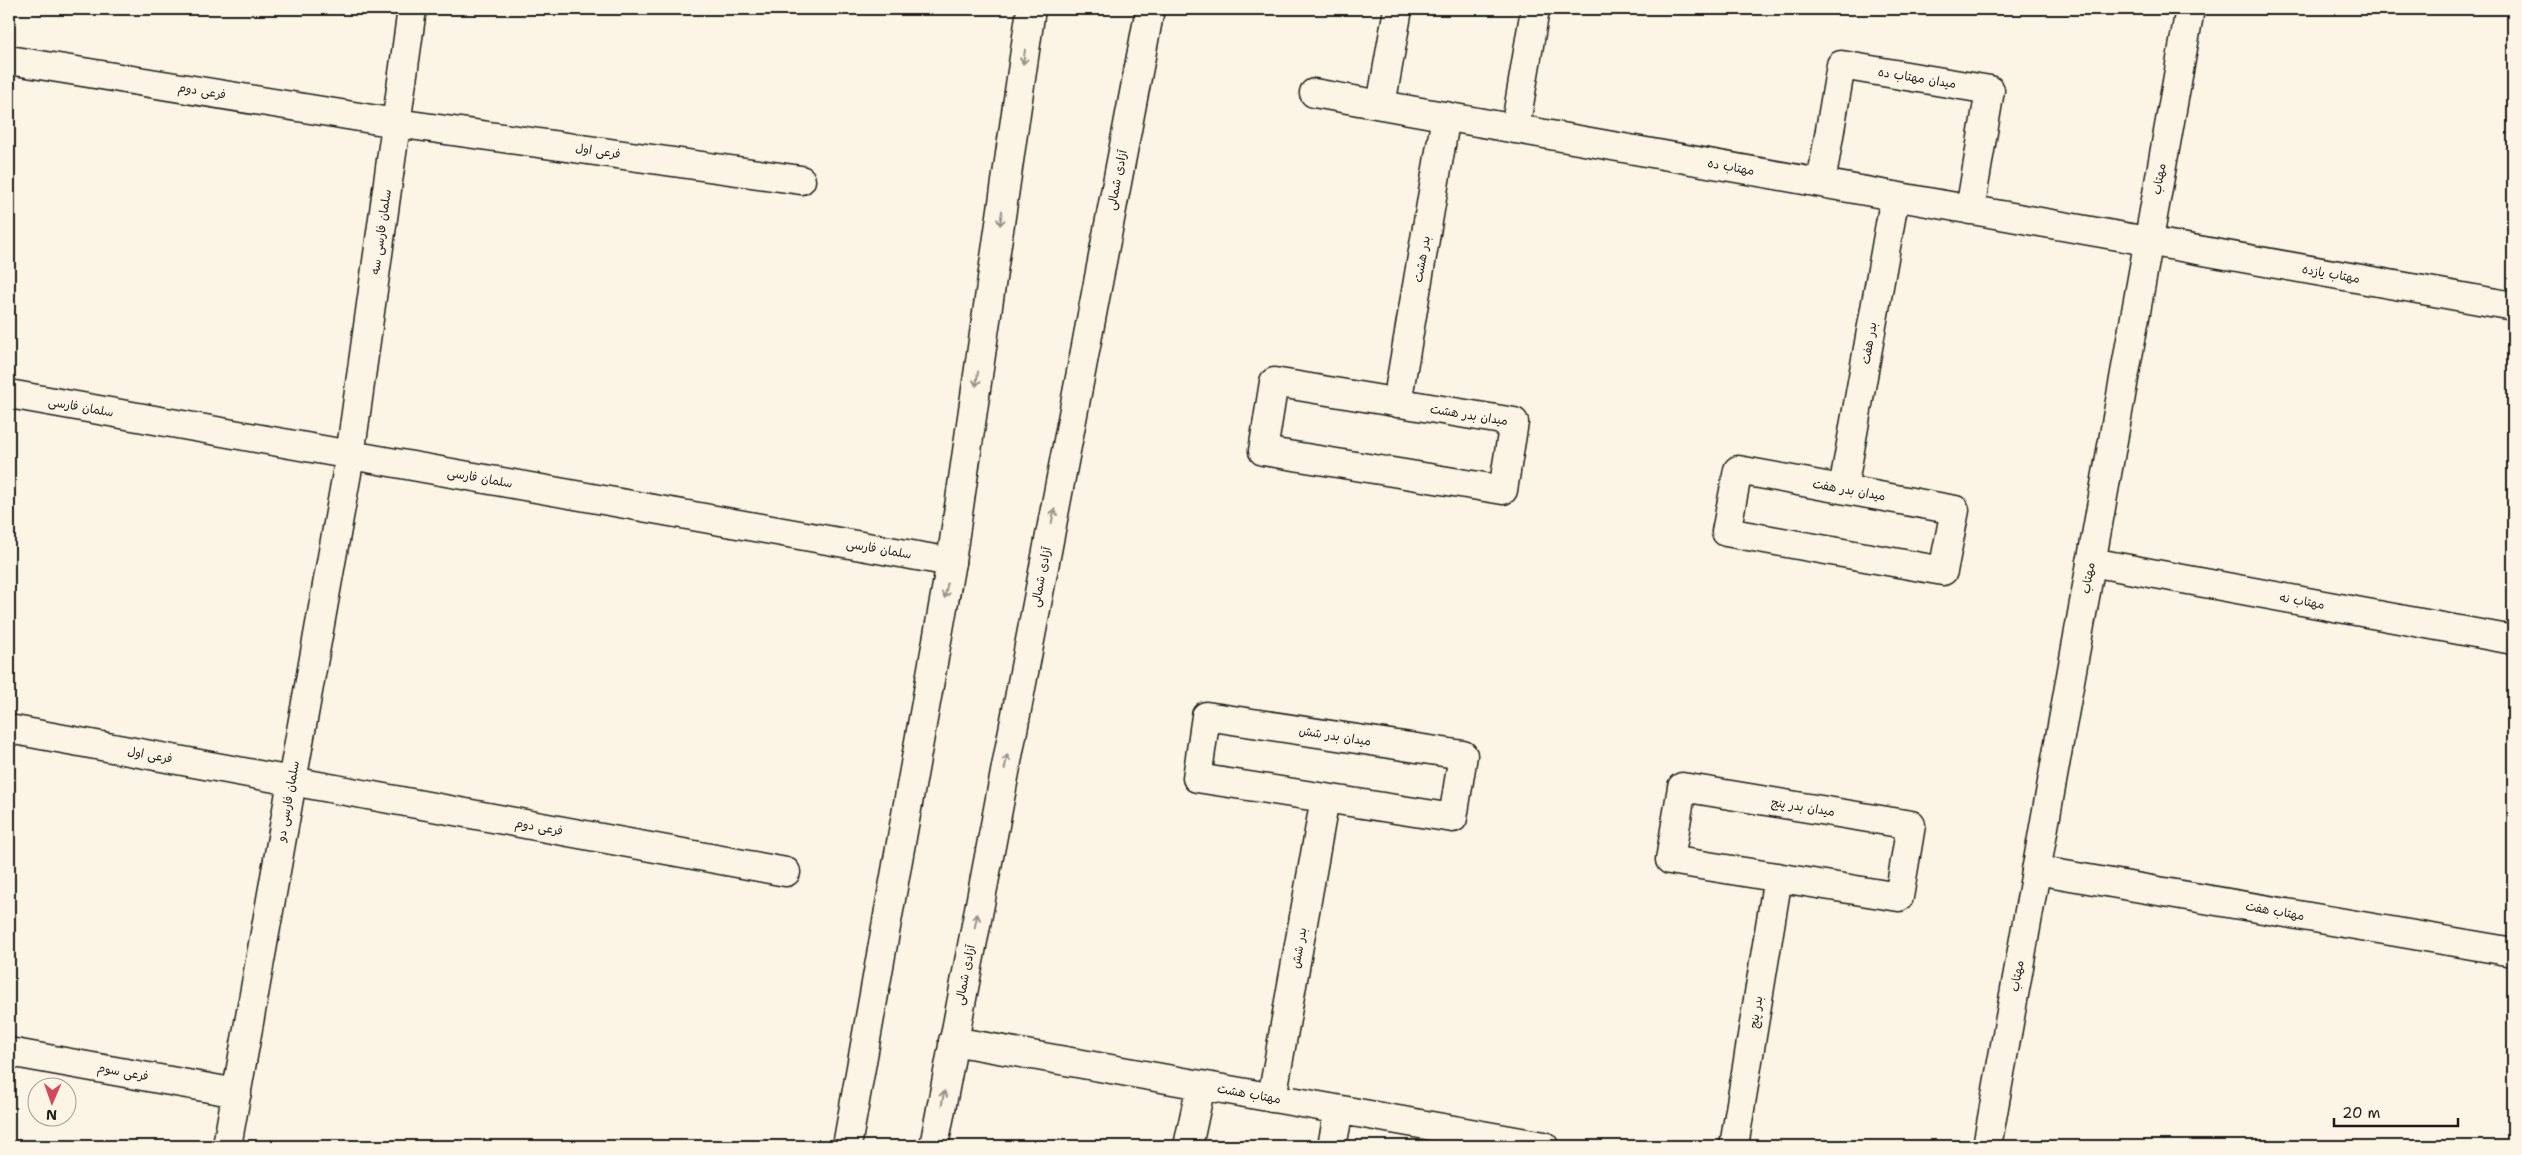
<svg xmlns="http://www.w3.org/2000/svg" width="2522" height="1155" viewBox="0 0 2522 1155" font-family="'Shantell Sans','Playpen Sans Arabic',sans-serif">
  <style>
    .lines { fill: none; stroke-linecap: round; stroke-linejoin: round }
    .minor-casing { stroke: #1c1c1c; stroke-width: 31 }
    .tertiary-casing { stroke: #1c1c1c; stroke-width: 31 }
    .secondary-casing { stroke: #1c1c1c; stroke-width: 31 }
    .minor { stroke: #fcf5e5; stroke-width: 28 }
    .tertiary { stroke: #fcf5e5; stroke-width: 28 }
    .secondary { stroke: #fcf5e5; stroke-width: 28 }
    .oneway { stroke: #97938b }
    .labels { text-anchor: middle; stroke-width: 5; stroke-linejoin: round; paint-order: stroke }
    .street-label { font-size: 12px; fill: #1c1c1c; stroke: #fcf5e5 }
  </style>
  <rect width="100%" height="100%" fill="#fcf5e5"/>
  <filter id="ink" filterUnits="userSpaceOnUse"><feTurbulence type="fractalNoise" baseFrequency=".02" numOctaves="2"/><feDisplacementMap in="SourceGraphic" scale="10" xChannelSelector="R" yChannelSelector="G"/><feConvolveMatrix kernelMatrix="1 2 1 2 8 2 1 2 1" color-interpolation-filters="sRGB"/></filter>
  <g filter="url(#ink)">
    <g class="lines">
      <defs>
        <path id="minor" d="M9 60 396 123 801 180
          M1314 93 2513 306
          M1381 105 1398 9
          M1515 129 1535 9
          M1821 183 1841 65 1990 90 1970 210
          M1274 382 1514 422 1503 490 1263 451Z
          M9 394 951 562
          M1397 403 1446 116
          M1738 470 1955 510 1943 571 1726 532Z
          M1843 489 1895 196
          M2091 562 2513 640
          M1206 716 1463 755 1453 818 1197 778Z
          M9 729 786 872
          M1682 787 1911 825 1899 897 1670 860Z
          M2036 870 2513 952
          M953 1041 1544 1146
          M9 1052 237 1093
          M1272 1098 1325 798
          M227 1146 350 456 412 9
          M1188 1146 1201 1085
          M1332 1146 1339 1110
          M1734 1146 1778 877"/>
        <path id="tertiary" d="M1987 1146 2190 9"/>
        <path id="secondary" d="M847 1146 951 562 1031 9
          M934 1146 1150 9"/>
      </defs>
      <use href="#minor" class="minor-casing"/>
      <use href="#tertiary" class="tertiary-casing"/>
      <use href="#secondary" class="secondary-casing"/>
      <use href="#minor" class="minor"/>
      <use href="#tertiary" class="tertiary"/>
      <use href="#secondary" class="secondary"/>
    </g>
    <defs><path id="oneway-shaft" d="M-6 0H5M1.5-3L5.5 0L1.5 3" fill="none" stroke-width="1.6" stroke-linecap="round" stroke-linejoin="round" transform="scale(1.25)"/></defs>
    <g class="oneway">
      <use href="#oneway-shaft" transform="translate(1024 57) rotate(98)"/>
      <use href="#oneway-shaft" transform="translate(1001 218) rotate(98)"/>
      <use href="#oneway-shaft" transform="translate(977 379) rotate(98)"/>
      <use href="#oneway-shaft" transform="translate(1053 516) rotate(-79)"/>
      <use href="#oneway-shaft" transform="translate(946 591) rotate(100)"/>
      <use href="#oneway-shaft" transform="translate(1006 762) rotate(-79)"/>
      <use href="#oneway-shaft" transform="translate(976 921) rotate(-79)"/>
      <use href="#oneway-shaft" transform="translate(943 1098) rotate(-80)"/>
    </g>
  </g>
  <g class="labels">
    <g class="street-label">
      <text transform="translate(1917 78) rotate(9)" y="4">میدان مهتاب ده</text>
      <text transform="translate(202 91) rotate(9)" y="4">فرعی دوم</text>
      <text transform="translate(598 151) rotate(8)" y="4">فرعی اول</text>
      <text transform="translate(1731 167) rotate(10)" y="4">مهتاب ده</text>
      <text transform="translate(2159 179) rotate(-80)" y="4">مهتاب</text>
      <text transform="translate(1117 180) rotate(-79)" y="4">آزادی شمالی</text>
      <text transform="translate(381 232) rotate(-82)" y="4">سلمان فارسی سه</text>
      <text transform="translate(1422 259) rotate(-80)" y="4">بدر هشت</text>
      <text transform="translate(2331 274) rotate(10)" y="4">مهتاب یازده</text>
      <text transform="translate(1869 343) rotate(-80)" y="4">بدر هفت</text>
      <text transform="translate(81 407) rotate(10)" y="4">سلمان فارسی</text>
      <text transform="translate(1469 415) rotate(9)" y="4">میدان بدر هشت</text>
      <text transform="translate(480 478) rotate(10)" y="4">سلمان فارسی</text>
      <text transform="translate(1849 490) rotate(10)" y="4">میدان بدر هفت</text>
      <text transform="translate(879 549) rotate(10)" y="4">سلمان فارسی</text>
      <text transform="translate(1041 577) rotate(-79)" y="4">آزادی شمالی</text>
      <text transform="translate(2088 578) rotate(-80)" y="4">مهتاب</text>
      <text transform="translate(2302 601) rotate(10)" y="4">مهتاب نه</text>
      <text transform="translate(1335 736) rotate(9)" y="4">میدان بدر شش</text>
      <text transform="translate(150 755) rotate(10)" y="4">فرعی اول</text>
      <text transform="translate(288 801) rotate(-80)" y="4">سلمان فارسی دو</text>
      <text transform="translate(1803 807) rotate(9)" y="4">میدان بدر پنج</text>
      <text transform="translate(539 827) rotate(10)" y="4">فرعی دوم</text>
      <text transform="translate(2275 911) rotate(10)" y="4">مهتاب هفت</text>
      <text transform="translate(1299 948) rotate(-80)" y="4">بدر شش</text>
      <text transform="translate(965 975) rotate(-79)" y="4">آزادی شمالی</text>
      <text transform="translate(2017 976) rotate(-80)" y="4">مهتاب</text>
      <text transform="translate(1756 1012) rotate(-81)" y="4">بدر پنج</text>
      <text transform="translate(123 1072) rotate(10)" y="4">فرعی سوم</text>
      <text transform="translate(1249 1094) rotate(10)" y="4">مهتاب هشت</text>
    </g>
  </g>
  <rect width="2522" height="1155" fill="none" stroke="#fcf5e5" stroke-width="30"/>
  <rect x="15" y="15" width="2492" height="1125" fill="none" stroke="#1c1c1c" stroke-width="2" filter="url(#ink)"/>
  <g transform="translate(52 1102) rotate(182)"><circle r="24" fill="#fcf5e5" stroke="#a29e95"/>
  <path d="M0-4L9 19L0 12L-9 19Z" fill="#d1495b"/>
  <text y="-8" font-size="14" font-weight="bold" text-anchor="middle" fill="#1c1c1c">N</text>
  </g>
  <path d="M2334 1118v8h124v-8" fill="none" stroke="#1c1c1c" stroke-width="2.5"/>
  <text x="2342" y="1118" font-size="15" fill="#1c1c1c" stroke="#fcf5e5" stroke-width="4" paint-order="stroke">20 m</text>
</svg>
